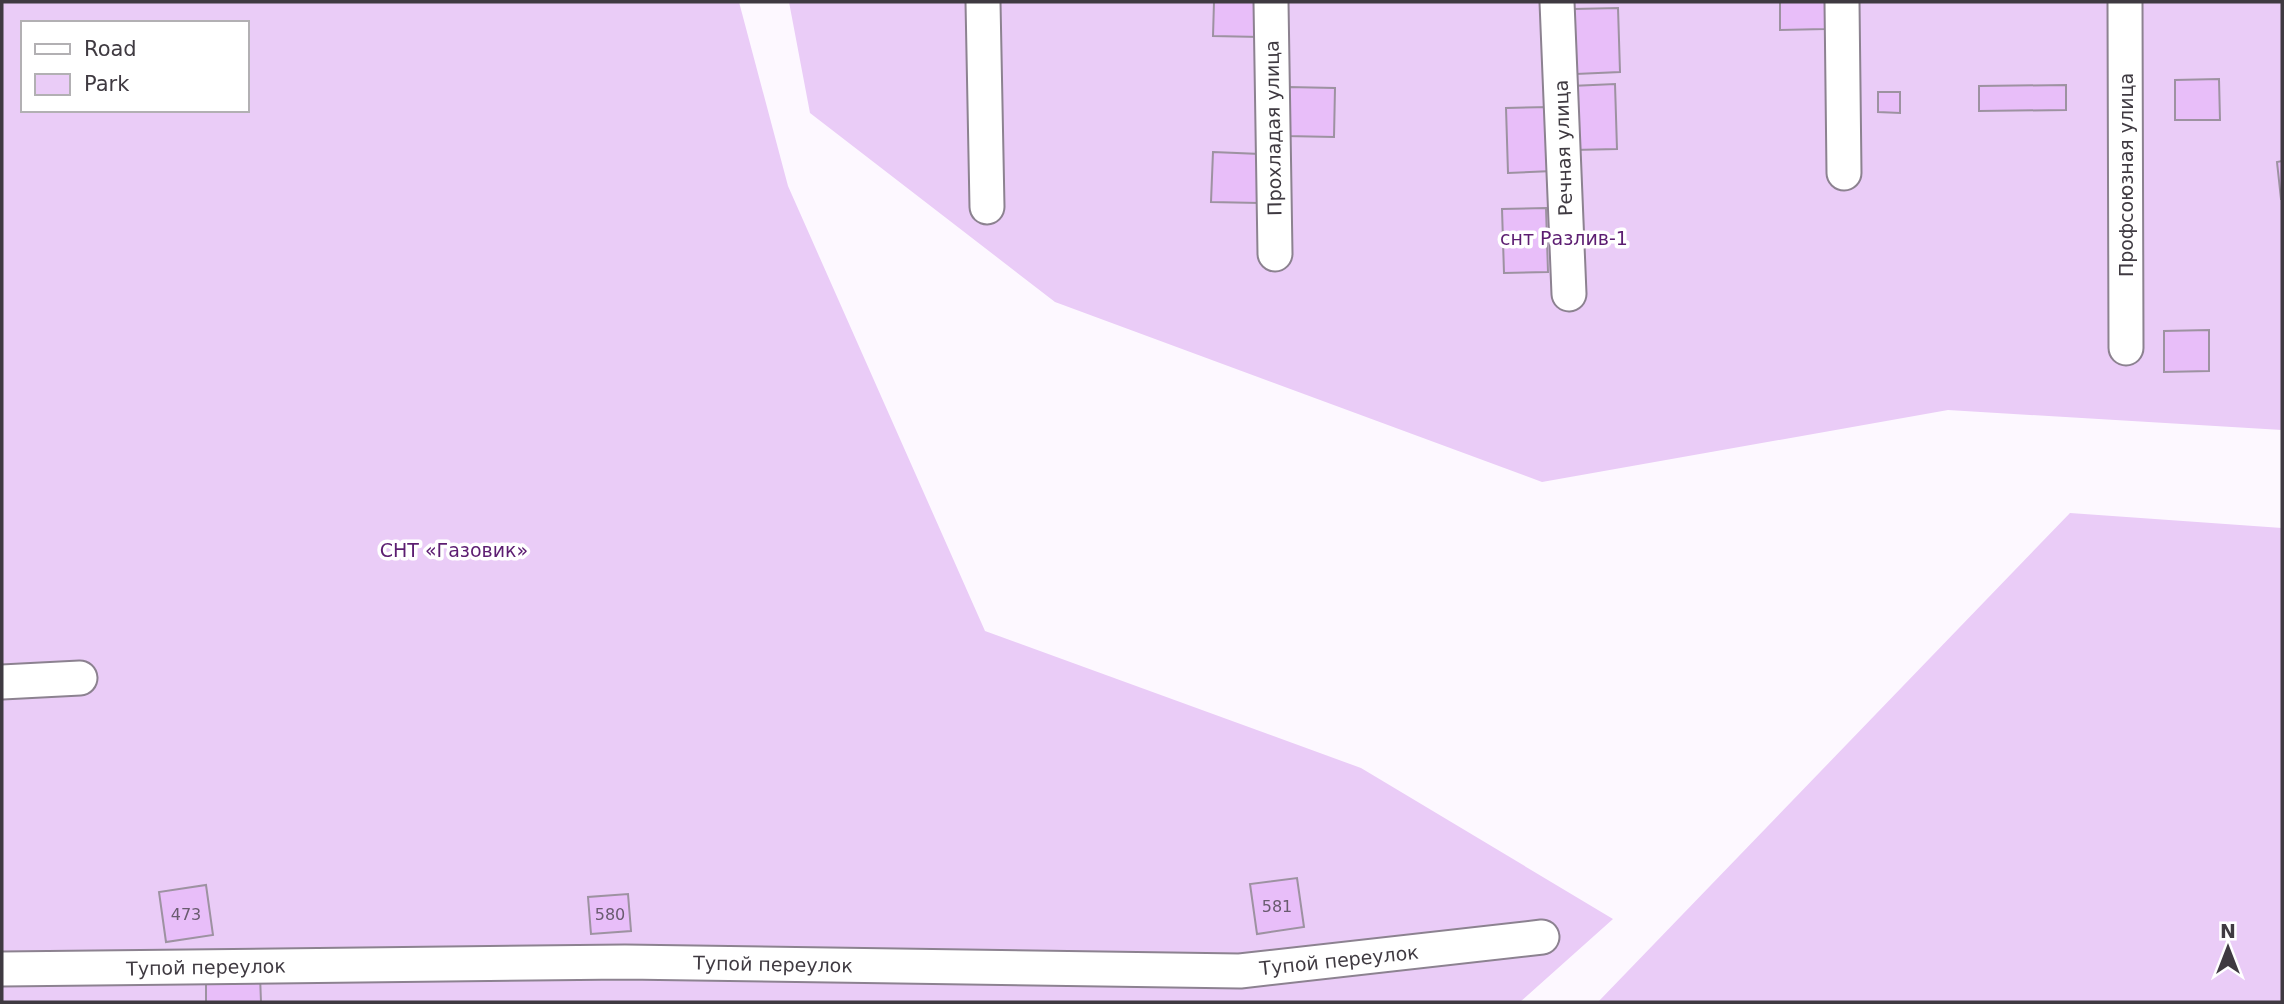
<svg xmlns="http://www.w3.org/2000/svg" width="2284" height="1004" viewBox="0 0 2284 1004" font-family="'DejaVu Sans',sans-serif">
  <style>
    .green { fill: #eaccf7; fill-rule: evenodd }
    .building { fill: #e8bef9; stroke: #9d92a1; stroke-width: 2 }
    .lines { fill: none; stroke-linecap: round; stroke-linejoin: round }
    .minor-casing { stroke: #8c8290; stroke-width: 37 }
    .minor { stroke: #fff; stroke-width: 33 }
    .labels { text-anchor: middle; stroke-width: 7; stroke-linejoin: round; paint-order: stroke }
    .number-label { font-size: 16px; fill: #695b6f }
    .street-label { font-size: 19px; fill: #3f3a41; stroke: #fff }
    .park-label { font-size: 19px; fill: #5c1d71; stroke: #fff }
  </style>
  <rect width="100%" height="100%" fill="#fdf8ff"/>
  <path class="green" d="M2 2H739L788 186 985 631 1361 768 1613 919 1520 1002H2ZM23 23H247V110H23Z
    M789 2H2282V430L1948 410 1542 482 1055 302 810 113Z
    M2070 513 2282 528V1002H1598Z"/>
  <path class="building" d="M1214 2H1261L1260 37 1213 36Z
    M1780 2H1825V29L1780 30Z
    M1618 8 1620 72 1576 74 1574 9Z
    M2219 79 2220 120H2175V80Z
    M1615 84 1617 149 1573 150 1571 86Z
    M2066 85V110L1979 111V86Z
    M1288 87 1335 88 1334 137 1286 136Z
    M1878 92H1900V113L1878 112Z
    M1550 107 1552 171 1508 173 1506 108Z
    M1213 152 1260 154 1259 203 1211 202Z
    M2282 161V199H2281L2277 162Z
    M1546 208 1548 272 1504 273 1502 209Z
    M2209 330V371L2164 372V331Z
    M1297 878 1304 927 1257 934 1250 884Z
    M206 885 213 935 166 942 159 892Z
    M628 894 631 931 591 934 588 897Z
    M260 975 261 1002H206V976Z"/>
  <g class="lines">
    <defs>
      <path id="minor" d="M983 2 987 207
        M1271 2 1275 254
        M1557 2 1569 294
        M1842 2 1844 173
        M2125 2 2126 348
        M2 682 80 678
        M2 969 625 962 1240 971 1542 937"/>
    </defs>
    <use href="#minor" class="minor-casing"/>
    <use href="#minor" class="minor"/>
  </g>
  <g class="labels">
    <g class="number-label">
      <text x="1277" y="912">581</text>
      <text x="186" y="920">473</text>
      <text x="610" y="920">580</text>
    </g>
    <g class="street-label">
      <text transform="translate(1273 128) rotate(-91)" y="7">Прохладая улица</text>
      <text transform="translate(1563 148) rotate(-92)" y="7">Речная улица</text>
      <text transform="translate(2126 175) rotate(-90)" y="7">Профсоюзная улица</text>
      <text transform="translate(1339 960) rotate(-6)" y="7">Тупой переулок</text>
      <text transform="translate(773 964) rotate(1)" y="7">Тупой переулок</text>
      <text transform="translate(206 967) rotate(-1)" y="7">Тупой переулок</text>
    </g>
    <g class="park-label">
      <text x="1564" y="245">снт Разлив-1</text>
      <text x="454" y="557">СНТ «Газовик»</text>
    </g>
  </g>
  <rect width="2284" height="1004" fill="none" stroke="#3f3a41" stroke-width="7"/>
  <rect x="21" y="21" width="228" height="91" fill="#ffffff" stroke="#b2b0b3" stroke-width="2"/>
  <rect x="35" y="44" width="35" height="10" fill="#ffffff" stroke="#b2b0b3" stroke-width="2"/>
  <text x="84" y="56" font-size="21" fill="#3f3a41">Road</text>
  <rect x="35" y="74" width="35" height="21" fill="#eaccf7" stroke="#b2b0b3" stroke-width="2"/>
  <text x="84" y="91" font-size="21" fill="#3f3a41">Park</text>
  <g transform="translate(2228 948)" stroke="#ffffff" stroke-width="5" paint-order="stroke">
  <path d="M0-5L12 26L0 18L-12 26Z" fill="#3f3a41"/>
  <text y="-10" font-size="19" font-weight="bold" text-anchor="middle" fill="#3f3a41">N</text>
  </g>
</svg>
